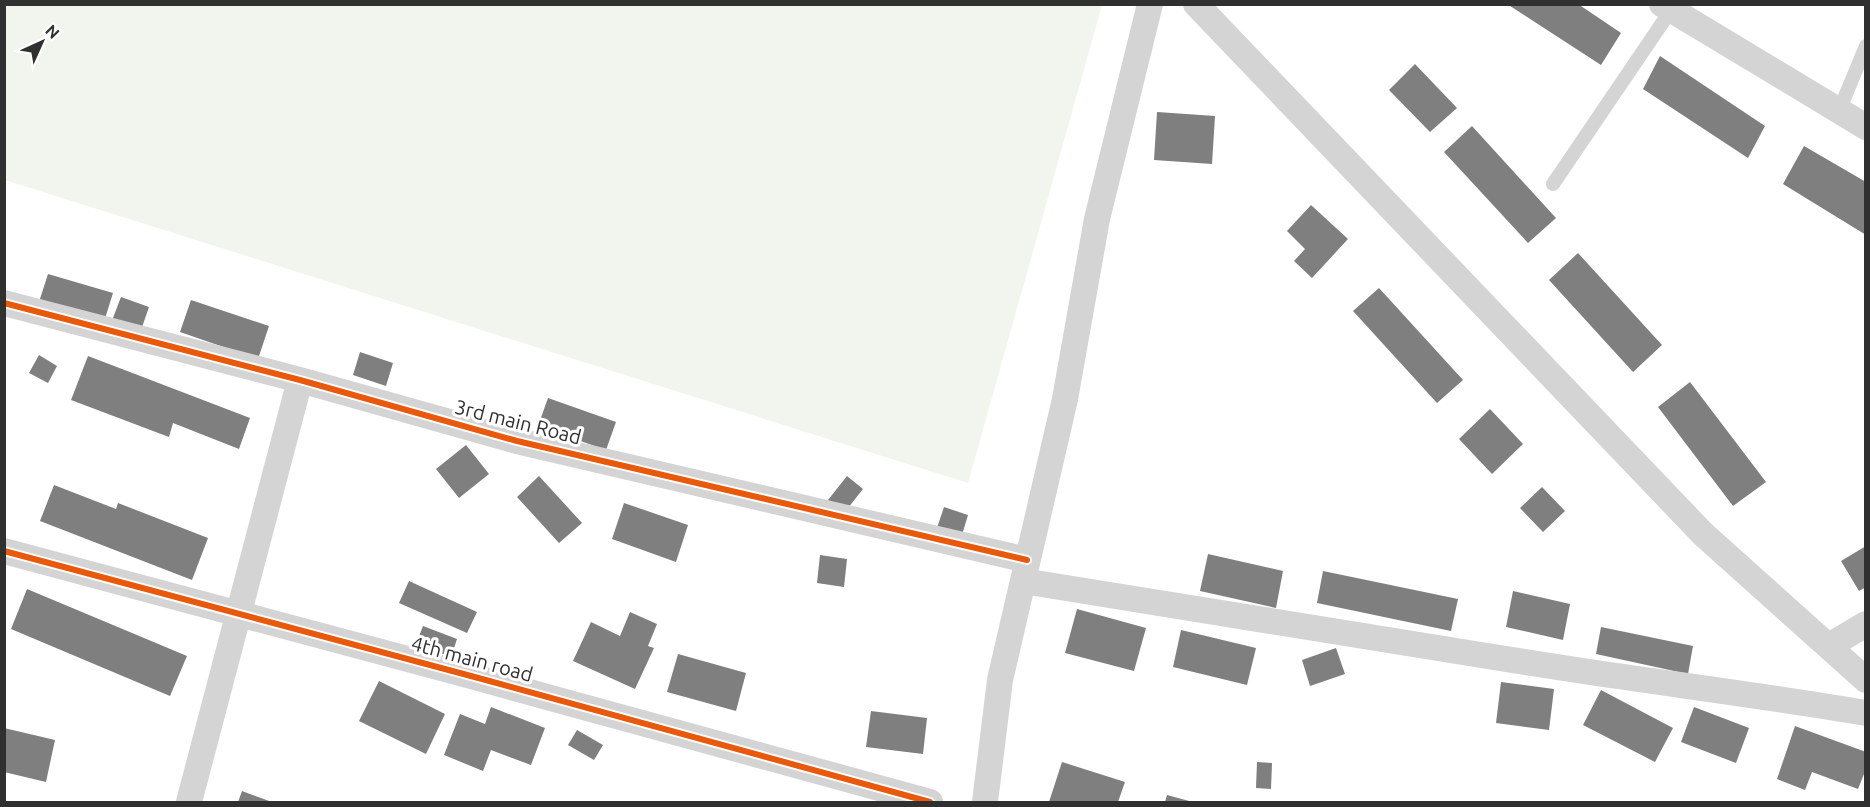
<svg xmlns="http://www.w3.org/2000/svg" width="1870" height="807" viewBox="0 0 1870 807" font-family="Ubuntu,sans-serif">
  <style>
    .green { fill: #f2f5ed }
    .building { fill: #7f7f7f }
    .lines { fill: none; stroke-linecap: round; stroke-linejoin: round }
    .service { stroke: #d4d4d4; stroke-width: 14 }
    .minor { stroke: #d4d4d4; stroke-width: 26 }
    .cycleway-casing { stroke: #fff; stroke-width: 10 }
    .cycleway { stroke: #e8590c; stroke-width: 6 }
    .labels { text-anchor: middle; stroke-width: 6; stroke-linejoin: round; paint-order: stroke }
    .street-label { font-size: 20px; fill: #303030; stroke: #fff }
  </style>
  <rect width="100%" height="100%" fill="#fff"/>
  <path class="green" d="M7 5V4L1102 5 968 483 5 180 4 13Z"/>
  <path class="building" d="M1507 4H1578L1621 33 1601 65Z
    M1660 56 1765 126 1748 158 1643 89Z
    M1415 64 1457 108 1430 132 1389 90Z
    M1157 112 1215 116 1212 164 1154 160Z
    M1472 126 1556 218 1528 243 1444 152Z
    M1804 146 1866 182V235L1783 184Z
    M1311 205 1348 239 1312 278 1294 261 1305 249 1287 231Z
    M1578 253 1662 345 1633 372 1549 280Z
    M48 274 113 293 103 325 38 305Z
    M1379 288 1463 380 1437 403 1353 311Z
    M121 297 149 307 140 333 111 323Z
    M191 300 269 326 258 359 180 332Z
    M360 352 393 363 386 386 353 375Z
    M39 355 57 366 48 383 29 373Z
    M88 356 250 418 239 449 173 423 169 437 71 400Z
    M1690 382 1766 482 1733 506 1658 407Z
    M548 398 616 422 606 450 538 426Z
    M1490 409 1523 444 1492 474 1459 439Z
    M466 445 489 474 459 498 436 469Z
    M539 476 582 523 559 543 517 497Z
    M847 476 863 489 844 513 828 500Z
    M54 485 116 509 118 503 208 538 192 580 40 521Z
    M1542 487 1565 511 1543 532 1520 508Z
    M624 503 688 525 676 562 612 539Z
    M944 507 968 515 961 538 936 531Z
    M1866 546V587L1859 591 1841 561Z
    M1208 554 1283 571 1276 608 1200 591Z
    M820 555 847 559 844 587 817 583Z
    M1323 571 1458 599 1451 631 1317 603Z
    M409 581 477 612 467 633 399 603Z
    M27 589 187 656 170 696 11 629Z
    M1513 591 1570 604 1563 640 1506 627Z
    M1077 609 1146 628 1134 671 1065 653Z
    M630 612 657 624 648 646 654 648 635 689 573 661 591 622 620 636Z
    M423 626 457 639 451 657 416 644Z
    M1601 627 1693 646 1688 674 1596 654Z
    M1181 630 1256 648 1247 685 1173 667Z
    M1336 648 1345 674 1310 686 1302 660Z
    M678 654 746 673 736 711 667 692Z
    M379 681 445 714 426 754 359 721Z
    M1501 682 1554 689 1549 730 1496 723Z
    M1601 690 1673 728 1655 762 1583 725Z
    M491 707 545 728 531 765 491 750 483 771 444 755 460 714 485 724Z
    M1694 707 1749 728 1736 763 1681 742Z
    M871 711 927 718 923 754 866 747Z
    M1795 726 1866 752V769L1858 789 1812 772 1805 790 1777 779Z
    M4 728 55 740 46 782 4 772Z
    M577 730 603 745 594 760 568 745Z
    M1062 762 1125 782 1118 802H1049Z
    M1257 762 1272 763 1271 789 1256 788Z
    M242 791 272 802H238Z
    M1167 795 1193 802H1165Z"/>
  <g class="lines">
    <path class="service" d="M1839 111 1866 46
      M1553 184 1671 10"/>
    <path class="minor" d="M1196 4 1703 534 1866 680
      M1662 4 1866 127
      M4 303 300 380 517 441 1027 560
      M4 551 471 676 930 802
      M1023 581C1209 612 1396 642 1583 671 1677 685 1772 697 1866 713
      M1829 646 1866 624
      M189 802 300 380
      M985 802 1000 680 1065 399 1097 219 1150 4"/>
    <defs>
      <path id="cycleway" d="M4 303 300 380 517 441 1027 560
        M4 551 471 676 930 802"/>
    </defs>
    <use href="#cycleway" class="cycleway-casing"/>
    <use href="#cycleway" class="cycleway"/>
  </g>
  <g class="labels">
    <g class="street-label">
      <text transform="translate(518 422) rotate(14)" y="7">3rd main Road</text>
      <text transform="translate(472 659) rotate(15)" y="7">4th main road</text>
    </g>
  </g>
  <rect width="1870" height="807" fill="none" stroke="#303030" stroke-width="12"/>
  <g transform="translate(42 42) rotate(45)" stroke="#ffffff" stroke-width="4.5" paint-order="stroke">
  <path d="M0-4.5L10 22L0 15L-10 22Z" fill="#303030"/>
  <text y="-9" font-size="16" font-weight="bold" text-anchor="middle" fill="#303030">N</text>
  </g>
</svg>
